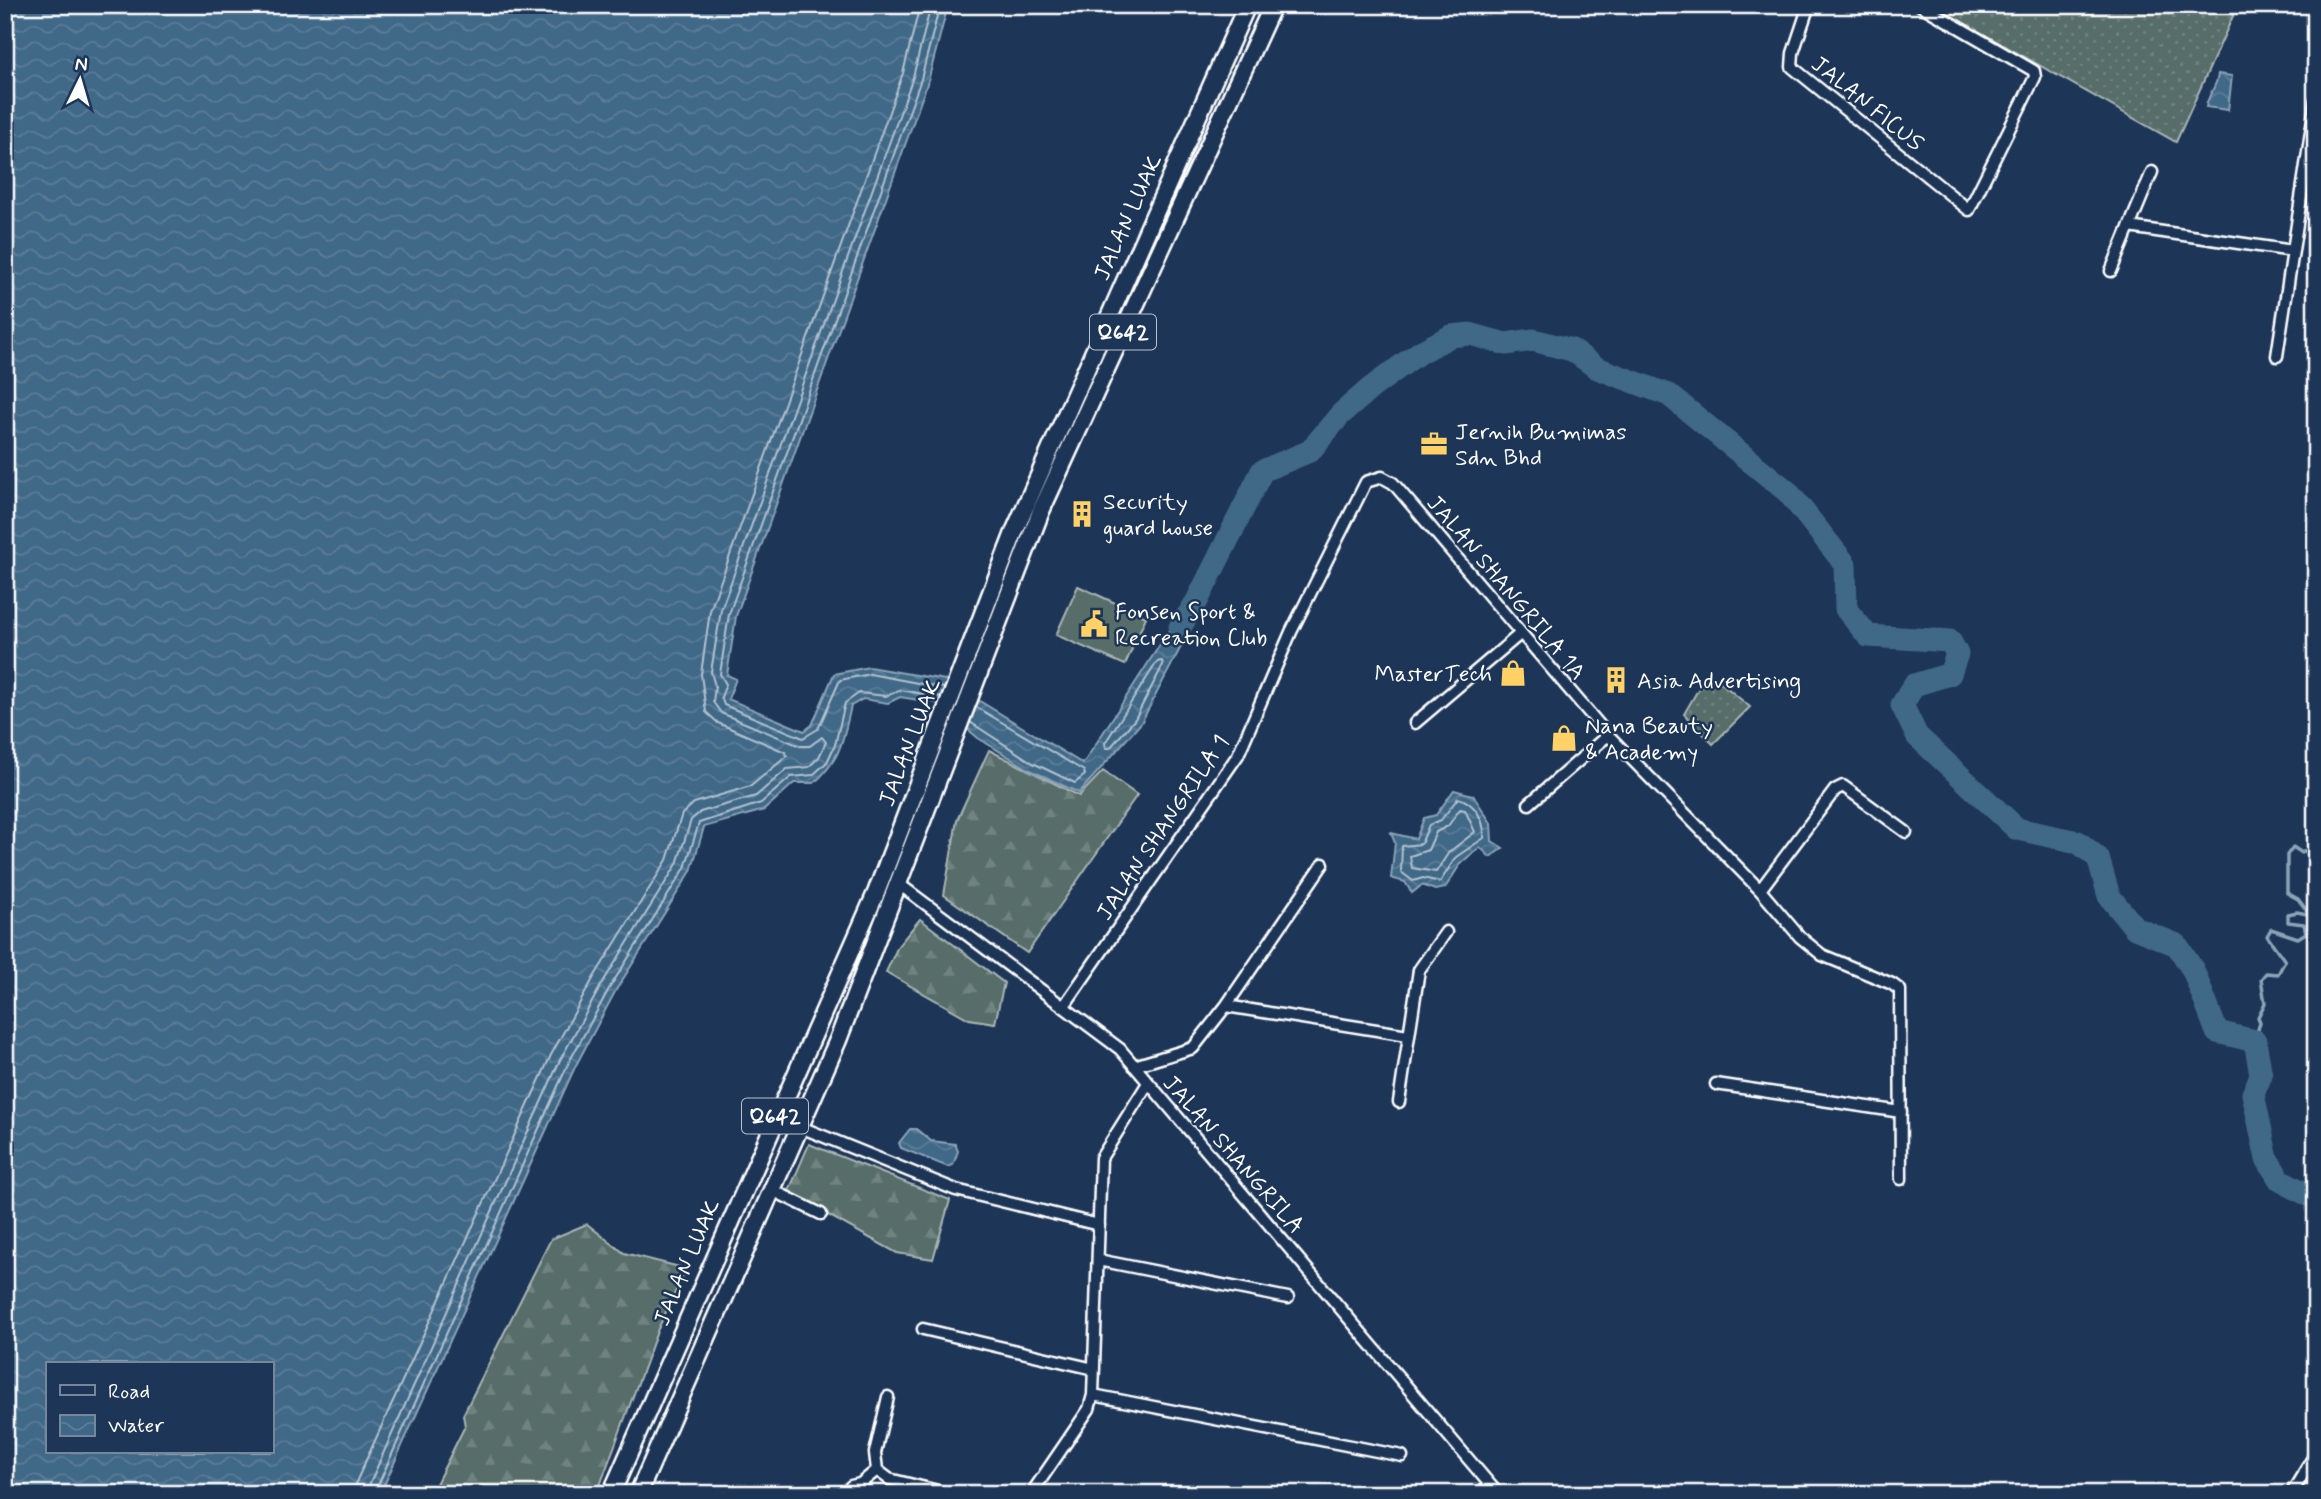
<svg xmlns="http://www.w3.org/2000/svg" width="2321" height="1499" viewBox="0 0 2321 1499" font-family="Mynerve,sans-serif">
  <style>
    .grass { fill: url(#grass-dots); stroke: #aab6b4; stroke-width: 2 }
    .forest { fill: url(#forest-firs); stroke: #aab6b4; stroke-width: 2 }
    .pitch { fill: #566d69; stroke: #aab6b4; stroke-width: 2 }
    .water { fill: url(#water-waves); stroke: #8ca4b7; stroke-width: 2; fill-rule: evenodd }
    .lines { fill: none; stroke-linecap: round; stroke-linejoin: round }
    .shore { stroke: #b2c2cf; stroke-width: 2 }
    .stream { stroke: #8ca4b7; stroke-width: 3.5 }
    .river { stroke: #3f6787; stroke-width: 23 }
    .street-casing { stroke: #fff; stroke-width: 15 }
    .primary-casing { stroke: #fff; stroke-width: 21 }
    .street { stroke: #1d3557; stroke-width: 10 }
    .primary { stroke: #1d3557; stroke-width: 16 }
    .labels { text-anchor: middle; stroke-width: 5; stroke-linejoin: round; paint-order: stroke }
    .shield { fill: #1d3557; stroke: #bbc2cd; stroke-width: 2 }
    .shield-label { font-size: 21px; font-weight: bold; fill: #fff }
    .street-label { font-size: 23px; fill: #fff; stroke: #1d3557 }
    .poi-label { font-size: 23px; fill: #fff; stroke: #1d3557; text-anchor: start }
  </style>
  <defs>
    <pattern id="grass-dots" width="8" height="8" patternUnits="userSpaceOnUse" patternTransform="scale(1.75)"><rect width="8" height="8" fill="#566d69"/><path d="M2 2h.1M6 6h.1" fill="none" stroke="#6f8380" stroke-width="1.8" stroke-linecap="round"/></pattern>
    <pattern id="forest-firs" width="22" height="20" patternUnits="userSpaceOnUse" patternTransform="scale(1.75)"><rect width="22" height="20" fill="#566d69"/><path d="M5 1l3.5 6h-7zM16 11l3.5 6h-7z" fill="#6f8380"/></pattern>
    <pattern id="water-waves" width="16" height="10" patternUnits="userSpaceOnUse" patternTransform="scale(1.75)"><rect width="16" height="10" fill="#3f6787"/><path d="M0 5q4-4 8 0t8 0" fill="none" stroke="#5c7e99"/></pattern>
  </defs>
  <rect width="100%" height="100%" fill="#1d3557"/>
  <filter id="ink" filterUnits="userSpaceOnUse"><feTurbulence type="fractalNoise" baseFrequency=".0143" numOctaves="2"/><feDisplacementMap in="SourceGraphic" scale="14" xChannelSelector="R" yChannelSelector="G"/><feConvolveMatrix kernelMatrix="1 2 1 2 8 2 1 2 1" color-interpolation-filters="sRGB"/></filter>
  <g filter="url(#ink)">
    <path class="grass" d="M1932 5H2238L2176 142Z
      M1714 677 1750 707 1713 744 1684 714 1699 688Z"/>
    <path class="forest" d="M989 750 1079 796 1103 771 1137 795 1027 953 944 895 957 820Z
      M920 919 1004 983 995 1023 969 1019 886 972 898 946Z
      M809 1144 950 1200 933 1259 897 1253 788 1193Z
      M587 1224 624 1253 684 1268 685 1271 658 1329 599 1488 592 1494H431L465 1426 463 1415 551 1239Z"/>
    <path class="pitch" d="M1078 586 1146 617 1125 665 1056 635Z"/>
    <path class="water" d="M5 5H948L928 81 736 616 727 675 736 679 728 699 804 731 812 725 834 674 869 667 945 680 1083 764 1170 629 1197 601 1194 622 1141 723 1079 793 1030 770 978 738 937 703 900 697 888 703 863 699 851 706C843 740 841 759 814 783H794L764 810 704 827 691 871 616 990 575 1067 380 1494H5ZM47 1364H271V1452H47Z
      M2218 74 2232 76 2228 110 2206 107C2208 94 2217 87 2218 74Z
      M1454 790 1473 795 1491 823 1492 841 1503 848 1490 857 1480 847 1461 863 1445 888 1435 890 1422 885 1412 893 1405 882 1391 878 1395 843 1391 833 1416 839 1424 818 1436 815Z
      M910 1129H916L931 1141 955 1144 958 1151 953 1165 948 1167 901 1148 899 1143Z"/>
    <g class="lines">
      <path class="shore" d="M940 5 921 79 729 614 720 674 726 684 721 697 724 705 803 738 818 729 840 680 870 674 944 688
        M1162 661 1163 665 1135 719 1110 748H1106L1105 743 1157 662Z
        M970 722 1033 763 1075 783 1085 775 1084 771 976 707
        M1458 798C1475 802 1485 821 1484 838L1456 857 1440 882 1423 878 1413 881 1401 872 1402 846 1421 844 1429 825 1441 820Z
        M1460 809 1465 810 1475 832 1449 852 1436 872 1412 868 1410 856 1428 850 1436 832 1448 826Z
        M355 1494 357 1480 551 1055 594 977 667 860 682 814 694 803 751 786 787 756 785 752 718 723 706 712 701 674 710 611 903 73 920 5
        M365 1494 560 1060 603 982 677 864 691 820 700 812 756 796 787 769 809 767 819 757 826 742 822 737 810 746H800L721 713 713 702 715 686 711 672 721 610 913 77 931 5
        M374 1494 568 1064 610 987 685 868 699 823 761 803 791 777 813 775 827 762 835 745 845 703 859 693 886 696 900 690 941 697"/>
      <path class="stream" d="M2255 1041 2260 1022 2258 1017 2265 1003 2261 979 2266 973 2278 974 2285 961 2267 936 2271 929 2298 938 2306 933 2304 924 2288 922V914L2297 912 2307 914 2308 912 2298 899 2287 893V855L2293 847 2302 853 2316 844"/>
      <path class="river" d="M1180 627 1197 601 1262 471 1310 451 1340 415 1371 388 1420 352 1451 336 1470 334 1506 344 1533 340 1572 350 1597 368 1669 395 1788 492 1845 564 1846 609 1868 636 1950 641 1957 654 1950 674 1914 685 1902 705 1917 736 2017 829 2078 842 2098 858 2109 896 2135 928 2177 945 2193 970 2217 1032 2255 1041 2261 1075 2253 1094 2267 1159 2280 1180 2316 1199"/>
      <defs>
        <path id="street" d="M1809 5 1793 53 1792 67 1969 210 2035 77 2034 71 1920 5
          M2129 227 2293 251
          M2111 271 2152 172
          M2277 356 2316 99
          M1415 723 1520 634
          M1529 804 1608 735
          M899 884 1120 1049 1498 1494
          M1760 890 1835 790 1843 786 1906 832
          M1064 1006 1238 755 1291 632 1366 482 1382 477 1393 483 1608 735 1760 890 1800 937 1822 955 1892 984 1900 990 1901 1179
          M1226 1006 1323 864
          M1134 1066 1193 1048 1226 1006 1408 1035
          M1716 1084 1901 1112
          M1399 1102 1419 970 1446 932
          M798 1126 956 1190 1099 1225
          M770 1189 821 1214
          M1098 1260 1288 1298
          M923 1329 1094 1369
          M1093 1395 1402 1456
          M888 1397 875 1453 877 1470 889 1479 950 1494
          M851 1486 860 1484 877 1470
          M1031 1494 1089 1409 1093 1395 1101 1158 1148 1083
          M2291 1494 2316 1453"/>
        <path id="primary" d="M611 1494 876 893 1015 530 1247 5
          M638 1494 838 1040 1041 511 1273 5"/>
      </defs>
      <use href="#street" class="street-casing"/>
      <use href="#primary" class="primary-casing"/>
      <use href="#street" class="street"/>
      <use href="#primary" class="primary"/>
    </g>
  </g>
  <defs>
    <symbol id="office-bare" viewBox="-9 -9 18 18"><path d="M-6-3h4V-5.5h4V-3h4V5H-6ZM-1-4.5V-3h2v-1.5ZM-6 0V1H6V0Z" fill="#ffd166" stroke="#1d3557" stroke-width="2.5" paint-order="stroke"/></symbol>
    <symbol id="building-bare" viewBox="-9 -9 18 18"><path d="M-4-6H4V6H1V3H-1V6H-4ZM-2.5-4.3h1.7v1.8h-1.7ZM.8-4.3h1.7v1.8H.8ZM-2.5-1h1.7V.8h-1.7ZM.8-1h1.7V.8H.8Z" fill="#ffd166" stroke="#1d3557" stroke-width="2.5" paint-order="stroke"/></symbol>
    <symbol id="civic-bare" viewBox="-9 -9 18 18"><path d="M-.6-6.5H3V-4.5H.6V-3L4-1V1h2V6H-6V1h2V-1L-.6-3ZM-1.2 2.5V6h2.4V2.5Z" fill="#ffd166" stroke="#1d3557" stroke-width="2.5" paint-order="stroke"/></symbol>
    <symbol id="shop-bare" viewBox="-9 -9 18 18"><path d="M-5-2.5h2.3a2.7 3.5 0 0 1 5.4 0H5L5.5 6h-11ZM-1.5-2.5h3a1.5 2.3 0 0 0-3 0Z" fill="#ffd166" stroke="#1d3557" stroke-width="2.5" paint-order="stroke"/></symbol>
  </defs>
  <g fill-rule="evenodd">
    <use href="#office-bare" x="1415" y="425" width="38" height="38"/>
    <use href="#building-bare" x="1063" y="495" width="38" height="38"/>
    <use href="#civic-bare" x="1075" y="605" width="38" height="38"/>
    <use href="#shop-bare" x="1494" y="654" width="38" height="38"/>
    <use href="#building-bare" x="1597" y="661" width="38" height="38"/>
    <use href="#shop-bare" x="1545" y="719" width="38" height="38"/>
  </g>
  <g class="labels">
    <g class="shield">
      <rect x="1090" y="314.5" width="66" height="35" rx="5"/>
      <rect x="742" y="1098.5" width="66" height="35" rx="5"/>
    </g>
    <g class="shield-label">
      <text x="1123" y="339">Q642</text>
      <text x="775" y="1123">Q642</text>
    </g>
    <g class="street-label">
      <text transform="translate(1868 103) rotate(39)" y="8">JALAN FICUS</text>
      <text transform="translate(1127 217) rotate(-66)" y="8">JALAN LUAK</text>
      <text transform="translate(1507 587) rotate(50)" y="8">JALAN SHANGRILA 1A</text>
      <text transform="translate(909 742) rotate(-69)" y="8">JALAN LUAK</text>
      <text transform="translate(1162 827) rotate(-56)" y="8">JALAN SHANGRILA 1</text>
      <text transform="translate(1234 1154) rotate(49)" y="8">JALAN SHANGRILA</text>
      <text transform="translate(686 1262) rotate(-67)" y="8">JALAN LUAK</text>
    </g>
    <g class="poi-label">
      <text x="1455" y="439">Jernih Bumimas<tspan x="1455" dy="26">Sdn Bhd</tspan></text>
      <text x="1103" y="509">Security<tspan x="1103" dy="26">guard house</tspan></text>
      <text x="1115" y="619">Fonsen Sport &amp;<tspan x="1115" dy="26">Recreation Club</tspan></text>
      <text x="1492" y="681" text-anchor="end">MasterTech</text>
      <text x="1637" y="688">Asia Advertising</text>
      <text x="1585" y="733">Nana Beauty<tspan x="1585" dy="26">&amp; Academy</tspan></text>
    </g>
  </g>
  <rect width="2321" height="1499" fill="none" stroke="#1d3557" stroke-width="28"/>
  <rect x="14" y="14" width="2293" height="1471" fill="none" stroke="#fff" stroke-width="2.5" filter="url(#ink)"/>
  <rect x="46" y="1362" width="228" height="91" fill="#1d3557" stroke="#77869a" stroke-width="2"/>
  <rect x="60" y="1385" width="35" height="10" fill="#1d3557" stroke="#77869a" stroke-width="2"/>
  <text x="108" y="1398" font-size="21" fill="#ffffff">Road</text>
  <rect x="60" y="1415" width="35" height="21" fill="url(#water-waves)" stroke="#77869a" stroke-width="2"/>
  <text x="108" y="1432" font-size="21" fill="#ffffff">Water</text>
  <g transform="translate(80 80) rotate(5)" stroke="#1d3557" stroke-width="5" paint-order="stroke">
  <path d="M0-5L12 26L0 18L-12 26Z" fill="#ffffff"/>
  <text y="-10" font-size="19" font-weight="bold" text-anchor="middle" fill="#ffffff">N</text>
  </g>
</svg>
